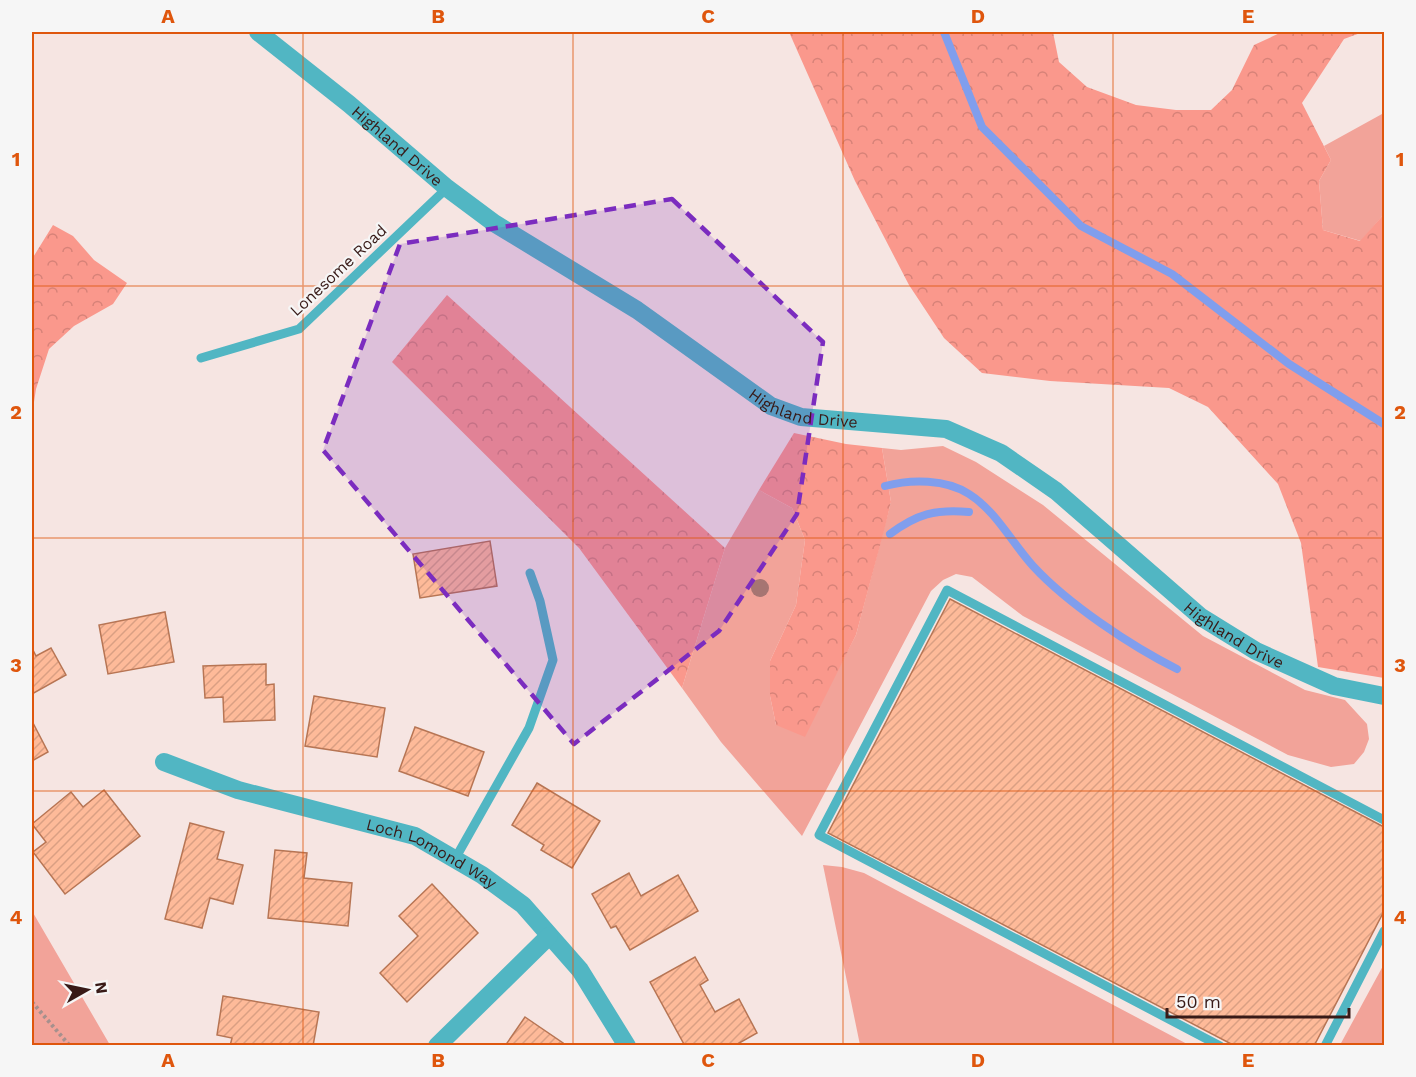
<svg xmlns="http://www.w3.org/2000/svg" width="1416" height="1077" viewBox="0 0 1416 1077" font-family="'Work Sans',sans-serif">
  <style>
    .green { fill: #f2a399 }
    .forest { fill: url(#forest-crowns) }
    .lines { fill: none; stroke-linecap: round; stroke-linejoin: round }
    .stream { stroke: #809eed; stroke-width: 8 }
    .building { fill: url(#building-hatch); stroke: #b77554; stroke-width: 1.5 }
    .path { stroke: #a6908d; stroke-width: 4; stroke-dasharray: 3 3; stroke-linecap: butt }
    .lane { stroke: #51b6c3; stroke-width: 9 }
    .street { stroke: #51b6c3; stroke-width: 18 }
    .tree { fill: #a67572 }
    .marked { fill: #7b2cbf; fill-opacity: 0.2; stroke: #7b2cbf; stroke-width: 4.5; stroke-dasharray: 12 8; stroke-linejoin: round }
    .grid { fill: none; stroke: #df560d; stroke-width: 1.5; stroke-opacity: 0.55 }
    .labels { text-anchor: middle; stroke-width: 4.5; stroke-linejoin: round; paint-order: stroke }
    .street-label { font-size: 16px; fill: #381a17; stroke: #f6f6f6 }
    .neatline { fill: none; stroke: #df560d; stroke-width: 2 }
    .grid-label { font-size: 20px; text-anchor: middle; font-weight: bold; fill: #df560d }
  </style>
  <defs>
    <pattern id="forest-crowns" width="20" height="18" patternUnits="userSpaceOnUse" patternTransform="scale(1.5)"><rect width="20" height="18" fill="#fa988c"/><path d="M2 6a3 3 0 1 1 6 0M12 15a3 3 0 1 1 6 0" fill="none" stroke="#d78278"/></pattern>
    <pattern id="building-hatch" width="6" height="6" patternUnits="userSpaceOnUse" patternTransform="scale(1.5)"><rect width="6" height="6" fill="#feba99"/><path d="M-1 1l2-2M0 6l6-6M5 7l2-2" fill="none" stroke="#da9f83"/></pattern>
  </defs>
  <rect width="100%" height="100%" fill="#f6e5e2"/>
  <path class="green" d="M1382 114 1384 115V214L1361 241 1323 230 1319 181 1331 160 1324 146Z
    M943 446 976 462 1043 505 1203 636 1305 690 1345 700 1367 724 1369 739 1364 752 1354 764 1331 767 1288 755 1023 616 972 577 956 574 943 580 931 591 802 836 721 742 682 688 725 548 759 490 792 508 805 540 796 605 770 661V696L776 725 832 681 856 635 891 502 882 448 901 450Z
    M823 865 842 867 864 873 1189 1045H860Z
    M32 911 110 1045H32Z
    M1384 964V1045H1340Z"/>
  <path class="forest" d="M789 32H1053L1059 62 1087 87 1136 105 1176 110H1211L1232 90 1254 45 1282 32H1363L1344 39 1302 103 1331 160 1319 181 1323 230 1360 241 1384 214V678L1318 667 1301 543 1278 484 1208 407 1169 388 1050 381 982 373 944 338 909 285 855 181Z
    M53 225 73 236 94 260 127 283 113 304 74 326 49 349 36 389 32 415V259Z
    M447 295 725 548 682 688 579 548 392 362Z
    M794 433 846 444 882 448 891 502 885 527 856 635 805 737 776 725 770 696V661L796 605 805 540 792 508 759 490Z"/>
  <g class="lines">
    <path class="stream" d="M944 32 982 127 1081 226 1172 274 1289 364 1384 424
      M885 486C911 479 946 479 969 494 996 511 1012 543 1033 566 1068 604 1131 646 1177 669
      M890 534C917 514 935 509 969 512"/>
  </g>
  <path class="building" d="M490 541 497 586 420 598 413 554Z
    M950 599 1384 827V911L1314 1046H1235L828 833Z
    M165 612 174 662 108 674 99 625Z
    M32 648 36 656 51 648 66 675 32 694Z
    M266 664V685L274 684 275 720 224 722 223 697 205 698 203 666Z
    M314 696 385 708 377 757 305 746Z
    M32 721 48 752 32 761Z
    M415 727 484 752 468 796 399 771Z
    M537 783 600 821 572 868 541 850 544 845 512 825Z
    M104 790 140 836 65 894 33 852 46 842 32 824 71 792 83 807Z
    M190 823 224 832 217 859 243 865 233 904 210 898 202 928 165 919Z
    M275 850 307 853 304 878 352 883 348 926 268 918Z
    M629 873 641 896 678 875 698 911 630 950 616 926 611 928 592 894Z
    M432 884 478 933 407 1002 380 973 418 936 399 916Z
    M695 957 708 980 700 985 715 1012 739 999 757 1033 734 1046H685L650 982Z
    M223 996 319 1012 313 1046H230L232 1038 217 1035Z
    M525 1017 563 1043 561 1046H505Z"/>
  <g class="lines">
    <path class="path" d="M32 1002 70 1046"/>
    <path class="lane" d="M201 358 299 329 447 188
      M455 859 529 728 553 660 540 601 530 573
      M1220 1046 819 835 947 590 1384 820
      M1325 1046 1384 931"/>
    <g class="street">
      <path id="s1" d="M258 32 349 104 447 188 494 223 637 310 771 406 801 417 946 429 1001 453 1056 491 1201 617 1256 651 1334 686 1384 696"/>
      <path id="s2" d="M164 762 238 790 415 836 482 875 523 905 580 970 627 1046"/>
      <path d="M437 1046 549 936"/>
    </g>
  </g>
  <circle class="tree" cx="760" cy="588" r="9"/>
  <path class="marked" d="M672 199 823 342 797 514 719 631 574 744 323 450 400 244Z"/>
  <path class="grid" d="M303 32V1046M573 32V1046M843 32V1046M1113 32V1046M32 286H1384M32 538H1384M32 791H1384"/>
  <g class="labels">
    <g class="street-label">
      <text dy="6" stroke="none"><textPath href="#s1" startOffset="180">Highland Drive</textPath></text>
      <text transform="translate(338 270) rotate(-43)" y="6">Lonesome Road</text>
      <text dy="6" stroke="none"><textPath href="#s1" startOffset="668">Highland Drive</textPath></text>
      <text dy="6" stroke="none"><textPath href="#s1" startOffset="1170">Highland Drive</textPath></text>
      <text dy="6" stroke="none"><textPath href="#s2" startOffset="284">Loch Lomond Way</textPath></text>
    </g>
  </g>
  <rect width="1416" height="1077" fill="none" stroke="#f6f6f6" stroke-width="66"/>
  <g transform="translate(87 990) rotate(81)" stroke="#f6f6f6" stroke-width="4.5" paint-order="stroke">
  <path d="M0-4.5L10 22L0 15L-10 22Z" fill="#381a17"/>
  <text y="-9" font-size="16" font-weight="bold" text-anchor="middle" fill="#381a17">N</text>
  </g>
  <path d="M1167 1008v9h182v-9" fill="none" stroke="#381a17" stroke-width="3"/>
  <text x="1176" y="1008" font-size="18" fill="#381a17" stroke="#f6f6f6" stroke-width="4.5" paint-order="stroke">50 m</text>
  <rect x="33" y="33" width="1350" height="1011" class="neatline"/>
  <g class="grid-label">
    <text x="168" y="23">A</text>
    <text x="438" y="23">B</text>
    <text x="708" y="23">C</text>
    <text x="978" y="23">D</text>
    <text x="1248" y="23">E</text>
    <text x="16" y="166">1</text>
    <text x="1400" y="166">1</text>
    <text x="16" y="419">2</text>
    <text x="1400" y="419">2</text>
    <text x="16" y="672">3</text>
    <text x="1400" y="672">3</text>
    <text x="16" y="924">4</text>
    <text x="1400" y="924">4</text>
    <text x="168" y="1067">A</text>
    <text x="438" y="1067">B</text>
    <text x="708" y="1067">C</text>
    <text x="978" y="1067">D</text>
    <text x="1248" y="1067">E</text>
  </g>
</svg>
